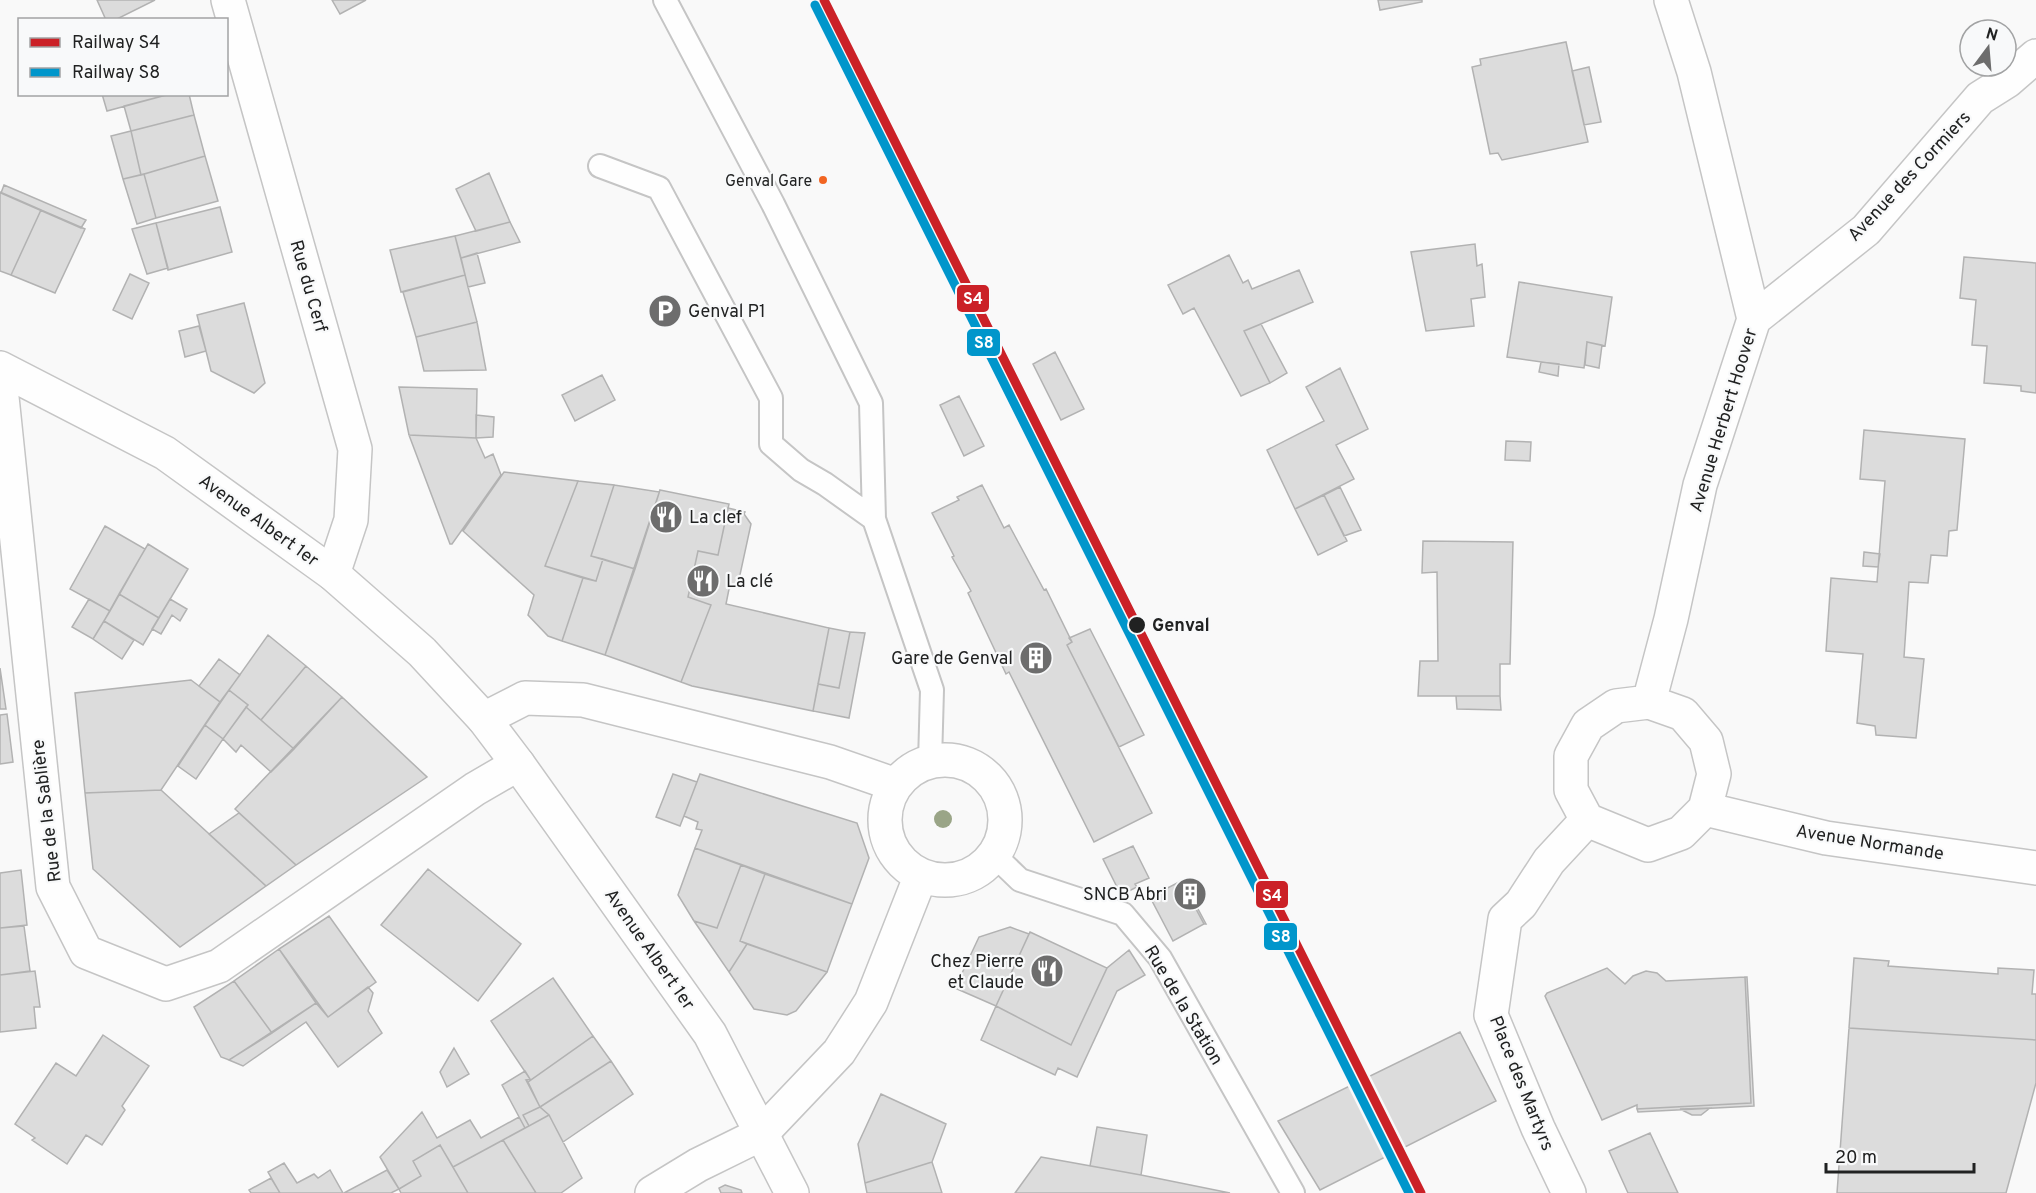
<svg xmlns="http://www.w3.org/2000/svg" width="2036" height="1193" viewBox="0 0 2036 1193" font-family="Overpass,sans-serif">
  <style>
    .building { fill: #dcdcdc; stroke: #b2b2b2; stroke-width: 1.5 }
    .lines { fill: none; stroke-linecap: round; stroke-linejoin: round }
    .lane-casing { stroke: #c5c5c5; stroke-width: 26 }
    .street-casing { stroke: #c5c5c5; stroke-width: 36 }
    .secondary-casing { stroke: #c5c5c5; stroke-width: 36 }
    .lane { stroke: #fefefe; stroke-width: 22 }
    .street { stroke: #fefefe; stroke-width: 33 }
    .secondary { stroke: #fefefe; stroke-width: 33 }
    .rail-1-casing { stroke: #f8f9fa; stroke-width: 14 }
    .rail-2-casing { stroke: #f8f9fa; stroke-width: 14 }
    .rail-1 { stroke: #cb2127; stroke-width: 9 }
    .rail-2 { stroke: #0096cb; stroke-width: 9 }
    .tree { fill: #9aa587 }
    .bus-dot { fill: #f26522; stroke: #f8f9fa; stroke-width: 2 }
    .stop-dot { fill: #212222; stroke: #f8f9fa; stroke-width: 2 }
    .labels { text-anchor: middle; stroke-width: 4.5; stroke-linejoin: round; paint-order: stroke }
    .bus-label { font-size: 16px; fill: #212222; stroke: #f8f9fa; text-anchor: end }
    .street-label { font-size: 18px; fill: #212222; stroke: #f8f9fa }
    .poi-label { font-size: 18px; fill: #212222; stroke: #f8f9fa; text-anchor: start }
    .stop-label { font-size: 18px; font-weight: bold; fill: #212222; stroke: #f8f9fa; text-anchor: start }
    .line-badge { stroke: #f8f9fa; stroke-width: 2 }
    .badge-label { font-size: 16px; text-anchor: middle; font-weight: bold; fill: #fff }
  </style>
  <rect width="100%" height="100%" fill="#f9f9f9"/>
  <path class="building" d="M97 0H155L115 20H106Z
    M332 0H366L340 14Z
    M1378 0H1422V2L1380 10Z
    M1566 42 1588 142 1502 160 1498 153 1490 154 1472 67 1481 65 1480 59Z
    M1589 67 1601 122 1584 125 1572 71Z
    M102 94H170L107 111Z
    M170 94H189L194 115 131 131 124 106Z
    M194 115 205 156 141 175 131 131Z
    M131 131 141 175 123 179 111 136Z
    M205 156 218 201 156 218 144 174Z
    M489 173 510 222 476 231 456 189Z
    M144 174 156 218 137 224 123 179Z
    M4 185 86 220 81 228 1 193Z
    M0 192 41 210 11 275 0 271Z
    M220 207 232 252 168 270 156 223Z
    M41 210 85 229 55 293 11 275Z
    M510 222 520 242 461 258 455 236Z
    M156 223 168 268 147 274 132 229Z
    M455 236 465 275 401 292 390 250Z
    M1475 244 1477 266 1482 264 1485 297 1471 299 1474 326 1426 331 1411 252Z
    M477 253 485 283 468 287 461 258Z
    M1229 255 1243 283 1248 280 1252 289 1299 270 1313 302 1244 331 1270 383 1241 396 1194 308 1183 314 1168 285Z
    M1964 257 2036 263V393L2021 391V386L1984 383 1987 346 1972 345 1976 300 1960 298Z
    M130 274 149 283 132 319 113 310Z
    M465 275 477 322 416 337 403 292Z
    M1519 282 1612 297 1605 346 1587 342 1584 368 1507 357Z
    M244 303 265 383 254 393 211 371 197 315Z
    M477 322 486 370 424 371 416 337Z
    M1261 324 1287 373 1270 383 1244 331Z
    M199 326 206 351 185 357 179 331Z
    M1587 342 1602 345 1599 368 1585 365Z
    M1055 352 1084 409 1061 420 1033 364Z
    M1541 362 1559 364 1558 376 1539 372Z
    M1340 368 1368 429 1336 445 1354 479 1295 509 1267 450 1324 421 1306 387Z
    M602 375 615 400 575 421 562 395Z
    M399 387 477 389 476 438 409 435Z
    M959 396 984 446 964 456 940 405Z
    M476 415 494 417 493 437 476 438Z
    M1864 430 1965 439 1957 530 1949 531 1947 556 1931 555 1928 583 1909 582 1904 657 1924 659 1916 738 1876 735 1875 726 1857 723 1863 654 1826 651 1831 578 1877 582 1885 481 1860 479Z
    M409 435 476 438 485 458 493 454 501 475 452 544H450Z
    M1506 441 1531 442 1530 461 1505 460Z
    M504 472 578 481 545 566 583 578 562 641 548 636 528 615 534 595 463 531Z
    M578 481 614 485 591 556 603 559 596 581 545 566Z
    M614 485 659 492 660 490 635 569 591 556Z
    M982 485 1004 528 1009 525 1044 590 1046 589 1072 642 1067 645 1152 813 1094 842 1009 672 1006 674 968 593 971 591 952 557 954 556 932 513 959 500 957 497Z
    M1340 487 1361 530 1344 536 1324 495Z
    M660 490 729 504 718 555 698 551 688 597 711 605 681 682 605 655Z
    M1324 495 1347 541 1318 555 1295 509Z
    M728 508 745 512 744 514 751 524 738 584 729 589 726 604 829 628 813 711 692 686 681 682 711 605 688 597 698 551 718 555Z
    M105 526 145 549 110 611 70 589Z
    M1423 541 1513 542 1510 664H1500V696H1418L1420 661H1438L1437 572 1422 573Z
    M148 544 188 569 159 618 119 594Z
    M1864 552 1880 554 1878 567 1863 566Z
    M603 559 635 569 605 655 562 641 583 578 596 581Z
    M119 594 159 618 143 645 104 621Z
    M89 599 110 611 93 639 72 627Z
    M170 599 187 609 180 621 172 615 161 634 152 629Z
    M104 621 134 640 122 659 93 639Z
    M829 628 850 632 839 688 818 684Z
    M1090 629 1144 735 1119 747 1067 645 1072 642 1069 638Z
    M850 632 865 633 849 718 813 711 818 684 839 688Z
    M268 635 306 666 261 720 246 707 248 705 229 690Z
    M219 659 240 675 220 702 199 686Z
    M306 666 342 697 294 749 261 720Z
    M0 668 6 709H0Z
    M191 680 220 702 161 790 85 793 75 693Z
    M229 690 248 705 223 739 205 725Z
    M1456 696H1500L1501 710 1457 709Z
    M342 697 427 777 296 865 235 809Z
    M246 707 294 749 271 772 241 745 236 752 223 739Z
    M7 714 13 762 0 764V715Z
    M205 725 223 739 196 779 178 766Z
    M673 774 697 782 680 826 656 817Z
    M700 774 857 823 869 858 852 904 695 848 702 830 696 829 698 822 684 816Z
    M161 790 266 886 180 947 93 869 85 793Z
    M239 813 296 865 266 886 209 834Z
    M1133 846 1149 878 1135 884 1137 887 1121 895 1103 859Z
    M695 848 741 865 717 928 694 921 678 895Z
    M741 865 765 874 740 941 747 944 729 972 694 921 717 928Z
    M428 869 521 944 478 1001 381 925Z
    M21 870 27 925 0 928V873Z
    M765 874 852 904 827 972 740 941Z
    M1184 879 1199 906 1197 907 1206 924H1204L1181 881Z
    M1181 881 1204 924 1173 941 1150 897Z
    M329 916 376 982 328 1017 279 949Z
    M24 926 30 971 0 975V928Z
    M1010 927 1029 934 996 1006 955 988 979 937Z
    M1030 932 1107 968 1071 1045 996 1006Z
    M747 944 827 972 796 1011 787 1015 754 1009 729 972Z
    M279 949 316 1003 272 1033 234 981Z
    M1129 950 1145 975 1117 991 1077 1077 1058 1068 1055 1075 981 1040 996 1006 1071 1045 1107 968Z
    M1854 958 1889 961 1888 966 1998 974V968L2034 970 2032 994H2036V1040L1849 1028Z
    M1607 968 1625 984 1633 976 1646 971 1657 973 1666 981 1745 977 1751 1103 1637 1109V1105L1602 1120 1545 996 1547 993Z
    M35 971 40 1007H34L36 1028 0 1032V975Z
    M1745 977H1747L1754 1106 1638 1112 1637 1109 1751 1103Z
    M553 978 593 1036 528 1082 526 1080 530 1079 491 1021Z
    M234 981 272 1033 229 1060 221 1057 194 1007Z
    M368 987 373 993 368 1011 382 1033 338 1067 306 1022 243 1066 229 1060 316 1003 328 1017Z
    M1849 1028 2036 1040V1083L2006 1193H1837Z
    M1460 1032 1496 1101 1320 1190 1278 1121Z
    M103 1035 149 1066 122 1106 125 1110 102 1145 86 1135 67 1164 32 1140 35 1138 15 1124 56 1063 76 1076Z
    M593 1036 611 1061 540 1107 528 1082Z
    M454 1048 469 1074 447 1087 440 1072Z
    M611 1061 633 1094 563 1142 549 1115 540 1107Z
    M525 1071 530 1079 526 1080 540 1107 523 1115 529 1126 525 1128 502 1085Z
    M881 1094 946 1124 932 1162 865 1183 858 1144Z
    M540 1107 549 1115 529 1126 523 1115Z
    M1710 1108 1701 1115H1692L1680 1109Z
    M422 1112 437 1138 470 1120 481 1138 519 1117 525 1128 453 1167 440 1145 413 1161 421 1176 399 1189 380 1157Z
    M549 1115 582 1178 561 1193H536L503 1140Z
    M1097 1127 1147 1135 1141 1175 1090 1166Z
    M1650 1133 1678 1193H1628L1609 1151Z
    M503 1140 536 1193H468L453 1167Z
    M440 1145 468 1193H401L399 1189 421 1176 413 1161Z
    M1041 1157 1141 1175 1230 1193H1015Z
    M932 1162 942 1193H867L865 1183Z
    M284 1163 297 1183 314 1174 318 1178 330 1170 343 1193H280L268 1172Z
    M387 1170 399 1189 391 1193H344Z
    M271 1178 280 1193H251L249 1190Z
    M725 1185 741 1190 742 1193H721L719 1188Z"/>
  <g class="lines">
    <defs>
      <path id="lane" d="M665 0 773 204 871 403 874 519 932 690 930 762
        M600 166 659 188 771 398V444L801 470 825 484 874 519
        M994 855 1020 880 1123 914 1160 958 1293 1193"/>
      <path id="street" d="M228 0 355 449 351 520 333 574
        M1754 319 1866 230 1980 98 2007 81 2036 56
        M0 378 53 887 86 952 166 984 219 966 475 789 518 764
        M1649 702 1671 619 1700 485 1754 319 1694 72 1671 0
        M1649 702 1683 714 1706 741 1714 774 1705 809 1681 833 1648 845 1587 820 1571 790V756L1588 725 1616 706Z
        M484 719 525 698 583 700 830 762 896 785
        M885 820a60 60 0 1 1 120 0a60 60 0 1 1-120 0Z
        M1705 809 1826 838 2036 868
        M652 1193 698 1165 761 1134 839 1052 871 1002 921 875
        M1569 1193 1538 1128 1491 1015 1505 919 1521 904 1549 861 1587 820"/>
      <path id="secondary" d="M0 368 165 453 333 574 422 652 484 719 518 764 710 1034 792 1193"/>
    </defs>
    <use href="#lane" class="lane-casing"/>
    <use href="#street" class="street-casing"/>
    <use href="#secondary" class="secondary-casing"/>
    <use href="#lane" class="lane"/>
    <use href="#street" class="street"/>
    <use href="#secondary" class="secondary"/>
    <defs>
      <path id="rail-1" d="M824 0 1421 1193"/>
      <path id="rail-2" d="M815 5 1409 1193"/>
    </defs>
    <use href="#rail-1" class="rail-1-casing"/>
    <use href="#rail-2" class="rail-2-casing"/>
    <use href="#rail-1" class="rail-1"/>
    <use href="#rail-2" class="rail-2"/>
  </g>
  <circle class="tree" cx="943" cy="819" r="9"/>
  <defs>
    <symbol id="parking-disc" viewBox="-11 -11 22 22"><circle r="9.5" fill="#6d6d6d" stroke="#f8f9fa"/><path d="M-3.5-5.5H1a3.5 3.5 0 0 1 0 7H-1V5.5H-3.5ZM-1-3.4V-.6H.8a1.4 1.4 0 0 0 0-2.8Z" fill="#fff"/></symbol>
    <symbol id="restaurant-disc" viewBox="-11 -11 22 22"><circle r="9.5" fill="#6d6d6d" stroke="#f8f9fa"/><path d="M-5-6h1v4h1v-4h1v4h1v-4h1v5L-1.5 .5V6h-2V.5L-5-1ZM5-6V6H3V1.5H1.5Q1.5-4 5-6Z" fill="#fff"/></symbol>
    <symbol id="building-disc" viewBox="-11 -11 22 22"><circle r="9.5" fill="#6d6d6d" stroke="#f8f9fa"/><path d="M-4-6H4V6H1V3H-1V6H-4ZM-2.5-4.3h1.7v1.8h-1.7ZM.8-4.3h1.7v1.8H.8ZM-2.5-1h1.7V.8h-1.7ZM.8-1h1.7V.8H.8Z" fill="#fff"/></symbol>
  </defs>
  <g fill-rule="evenodd">
    <use href="#parking-disc" x="646" y="292" width="38" height="38"/>
    <use href="#restaurant-disc" x="647" y="498" width="38" height="38"/>
    <use href="#restaurant-disc" x="684" y="562" width="38" height="38"/>
    <use href="#building-disc" x="1017" y="639" width="38" height="38"/>
    <use href="#building-disc" x="1171" y="875" width="38" height="38"/>
    <use href="#restaurant-disc" x="1028" y="952" width="38" height="38"/>
  </g>
  <circle class="bus-dot" cx="823" cy="180" r="5"/>
  <circle class="stop-dot" cx="1137" cy="625" r="9"/>
  <g class="labels">
    <g class="bus-label">
      <text x="812" y="186">Genval Gare</text>
    </g>
    <g class="street-label">
      <text transform="translate(1909 176) rotate(-47)" y="6">Avenue des Cormiers</text>
      <text transform="translate(309 286) rotate(74)" y="6">Rue du Cerf</text>
      <text transform="translate(1723 420) rotate(-73)" y="6">Avenue Herbert Hoover</text>
      <text transform="translate(259 520) rotate(36)" y="6">Avenue Albert 1er</text>
      <text transform="translate(46 811) rotate(-97)" y="6">Rue de la Sablière</text>
      <text transform="translate(1870 842) rotate(9)" y="6">Avenue Normande</text>
      <text transform="translate(650 949) rotate(55)" y="6">Avenue Albert 1er</text>
      <text transform="translate(1184 1005) rotate(59)" y="6">Rue de la Station</text>
      <text transform="translate(1522 1083) rotate(68)" y="6">Place des Martyrs</text>
    </g>
    <g class="poi-label">
      <text x="688" y="317">Genval P1</text>
      <text x="689" y="523">La clef</text>
      <text x="726" y="587">La clé</text>
      <text x="1013" y="664" text-anchor="end">Gare de Genval</text>
      <text x="1167" y="900" text-anchor="end">SNCB Abri</text>
      <text x="1024" y="967" text-anchor="end">Chez Pierre<tspan x="1024" dy="21">et Claude</tspan></text>
    </g>
    <g class="stop-label">
      <text x="1152" y="631">Genval</text>
    </g>
  </g>
  <g class="line-badge">
    <rect x="956" y="284" width="34" height="29" rx="6" fill="#cb2127"/>
    <rect x="966" y="328" width="35" height="29" rx="6" fill="#0096cb"/>
    <rect x="1255" y="880" width="34" height="29" rx="6" fill="#cb2127"/>
    <rect x="1263" y="922" width="35" height="29" rx="6" fill="#0096cb"/>
  </g>
  <g class="badge-label">
    <text x="973" y="304">S4</text>
    <text x="984" y="348">S8</text>
    <text x="1272" y="901">S4</text>
    <text x="1281" y="942">S8</text>
  </g>
  <rect x="18" y="18" width="210" height="78" fill="#f8f9fa" stroke="#a2a3a4" stroke-width="1.5"/>
  <rect x="30" y="38" width="30" height="9" fill="#cb2127" stroke="#a2a3a4" stroke-width="1.5"/>
  <text x="72" y="48" font-size="18" fill="#212222">Railway S4</text>
  <rect x="30" y="68" width="30" height="9" fill="#0096cb" stroke="#a2a3a4" stroke-width="1.5"/>
  <text x="72" y="78" font-size="18" fill="#212222">Railway S8</text>
  <g transform="translate(1988 48) rotate(16)"><circle r="28" fill="#f8f9fa" stroke="#a2a3a4" stroke-width="1.5"/>
  <path d="M0-4.5L10 22L0 15L-10 22Z" fill="#6d6d6d"/>
  <text y="-9" font-size="16" font-weight="bold" text-anchor="middle" fill="#212222">N</text>
  </g>
  <path d="M1826 1163v9h148v-9" fill="none" stroke="#212222" stroke-width="3"/>
  <text x="1835" y="1163" font-size="18" fill="#212222" stroke="#f8f9fa" stroke-width="4.5" paint-order="stroke">20 m</text>
</svg>
